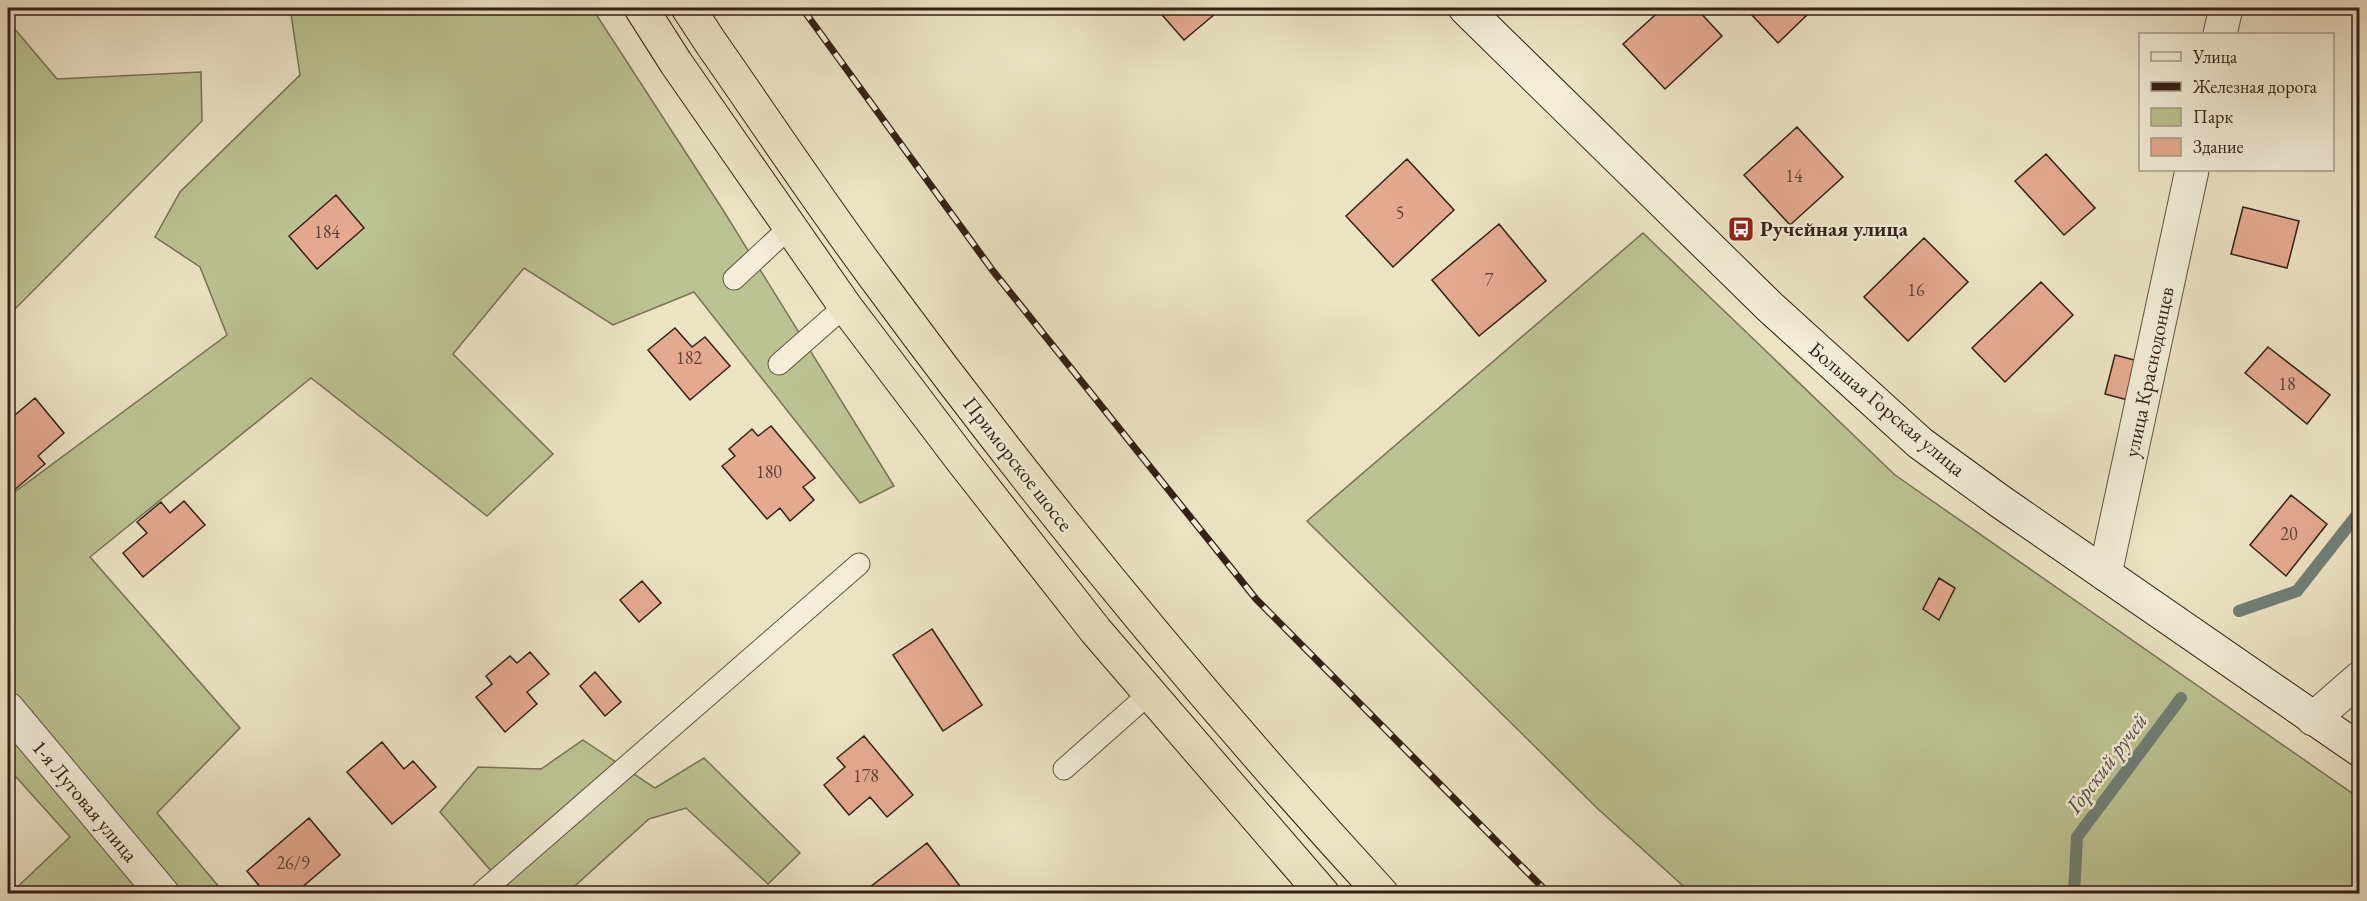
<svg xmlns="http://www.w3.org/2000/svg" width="2367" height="901" viewBox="0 0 2367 901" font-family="'EB Garamond',serif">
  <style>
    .green { fill: #bcc392; stroke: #787254; stroke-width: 1.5 }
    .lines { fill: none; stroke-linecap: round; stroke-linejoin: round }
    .stream { stroke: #717f76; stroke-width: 12 }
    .building { fill: #e4aa90; stroke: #352017; stroke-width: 1.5 }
    .lane-casing { stroke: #635142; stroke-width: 23 }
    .street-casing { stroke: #635142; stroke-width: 35 }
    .secondary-casing { stroke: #352017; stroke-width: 35 }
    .highway-casing { stroke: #352017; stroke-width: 35 }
    .lane { stroke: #f3edd9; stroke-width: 21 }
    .street { stroke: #f3edd9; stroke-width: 33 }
    .secondary { stroke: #f3edd9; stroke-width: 33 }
    .highway { stroke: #ece3c5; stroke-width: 33 }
    .rail-casing { stroke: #352017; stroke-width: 7 }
    .rail { stroke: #f3edd9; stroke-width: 4.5; stroke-dasharray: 14; stroke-linecap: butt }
    .labels { text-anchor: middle; stroke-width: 5; stroke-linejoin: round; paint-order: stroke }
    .number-label { font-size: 18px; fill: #614235 }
    .poi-label { font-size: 21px; font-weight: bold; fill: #352017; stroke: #f3edd9; text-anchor: start }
    .street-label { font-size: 21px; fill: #352017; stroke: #f3edd9 }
    .water-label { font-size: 22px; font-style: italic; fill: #534f47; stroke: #f3edd9 }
  </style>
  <rect width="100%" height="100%" fill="#ece3c5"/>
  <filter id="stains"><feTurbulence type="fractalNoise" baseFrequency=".00333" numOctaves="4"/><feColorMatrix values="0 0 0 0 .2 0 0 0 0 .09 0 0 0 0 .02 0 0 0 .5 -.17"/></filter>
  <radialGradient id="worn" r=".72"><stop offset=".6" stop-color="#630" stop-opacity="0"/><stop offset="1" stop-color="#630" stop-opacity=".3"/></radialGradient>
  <path class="green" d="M297 8H592L723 210 894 486 860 503 694 292 613 325 524 268 453 354 553 454 487 516 311 378 90 557 240 728 157 813 225 894 11 893 70 837 8 768V497L227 335 200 267 155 237 180 192 300 75 291 14Z
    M8 21 57 79 201 72 202 121 8 316Z
    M1643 233 1895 475 2359 798V893H1691L1598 809 1307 521Z
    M583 740 655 788 704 758 800 853 768 884 686 808 649 819 567 893H510L440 812 478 767 541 769Z"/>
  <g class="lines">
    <path class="stream" d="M2239 611 2297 591 2360 511
      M2074 894 2077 837 2181 698"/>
  </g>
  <path class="building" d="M1156 8H1222L1184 40Z
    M1663 8H1696L1722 36 1665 89 1623 44Z
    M1755 8H1799L1807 15 1778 43 1750 13Z
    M1797 127 1843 177 1790 225 1744 175Z
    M2046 154 2095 208 2064 235 2015 181Z
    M1407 159 1454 210 1393 267 1346 216Z
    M336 195 364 228 317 269 289 236Z
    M2243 207 2299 221 2287 268 2231 254Z
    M1499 224 1546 281 1479 336 1432 280Z
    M1924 238 1968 282 1908 341 1864 297Z
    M2041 282 2073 315 2005 382 1972 348Z
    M675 328 692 347 705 337 730 366 690 400 648 350Z
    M2268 347 2330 395 2307 424 2245 373Z
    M2115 355 2138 361 2128 400 2105 394Z
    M35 398 64 433 38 456 45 464 13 491 8 485V419L9 420Z
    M771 426 815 478 803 487 814 500 790 521 780 508 767 519 722 466 735 456 729 449 752 429 758 436Z
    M2291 495 2327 524 2286 576 2250 545Z
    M184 501 205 525 143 577 123 553 147 533 137 522 161 502 170 513Z
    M1939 578 1955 588 1939 620 1923 609Z
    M642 581 661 603 639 622 620 600Z
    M932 629 982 705 943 731 893 655Z
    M530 652 549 674 527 692 537 704 505 732 476 697 492 684 486 676 510 656 517 663Z
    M595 672 621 702 605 716 580 686Z
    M864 736 913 795 887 817 870 797 849 815 824 785 845 767 837 758Z
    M382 742 404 769 413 761 436 787 392 824 347 772Z
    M309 818 340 855 294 894H266L247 871Z
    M927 843 966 894H861Z"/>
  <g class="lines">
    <defs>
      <path id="lane" d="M734 279 790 227
        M779 364 845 306
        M1064 769 1150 693
        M480 894 859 564"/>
      <path id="street" d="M2220 34 2226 8
        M2105 574 2192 170
        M8 709 163 894
        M2313 719 2360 678"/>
      <path id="secondary" d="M1465 8 1770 307 1920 443 2001 502 2360 750"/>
      <path id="highway" d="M641 8 676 63 845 306 961 459 1096 631 1323 894
        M688 8 711 43C767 123 821 205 880 284 1036 496 1204 700 1382 894"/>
    </defs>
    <use href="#lane" class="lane-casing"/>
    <use href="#street" class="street-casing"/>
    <use href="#secondary" class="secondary-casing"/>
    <use href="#highway" class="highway-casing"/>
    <use href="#lane" class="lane"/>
    <use href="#street" class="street"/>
    <use href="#secondary" class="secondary"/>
    <use href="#highway" class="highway"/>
    <defs>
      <path id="rail" d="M802 8 993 271 1256 599 1549 894"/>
    </defs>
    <use href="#rail" class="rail-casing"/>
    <use href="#rail" class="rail"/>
  </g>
  <defs>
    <symbol id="bus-square" viewBox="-11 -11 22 22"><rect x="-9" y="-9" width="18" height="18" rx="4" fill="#8f2418" stroke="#f3edd9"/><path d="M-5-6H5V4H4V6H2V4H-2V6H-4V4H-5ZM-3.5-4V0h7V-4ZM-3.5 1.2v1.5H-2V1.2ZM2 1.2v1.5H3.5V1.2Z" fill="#fff"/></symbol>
  </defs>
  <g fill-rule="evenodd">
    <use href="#bus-square" x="1726" y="214" width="30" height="30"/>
  </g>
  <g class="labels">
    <g class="number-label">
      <text x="1794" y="182">14</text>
      <text x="1400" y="219">5</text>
      <text x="327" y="238">184</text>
      <text x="1489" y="286">7</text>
      <text x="1916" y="296">16</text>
      <text x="689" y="364">182</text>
      <text x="2287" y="390">18</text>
      <text x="769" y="478">180</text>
      <text x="2289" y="540">20</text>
      <text x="866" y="782">178</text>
      <text x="293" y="869">26/9</text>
    </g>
    <g class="poi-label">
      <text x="1760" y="236">Ручейная улица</text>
    </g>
    <g class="street-label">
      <text transform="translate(2149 372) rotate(-78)" y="7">улица Краснодонцев</text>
      <text transform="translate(1887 409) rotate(40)" y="7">Большая Горская улица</text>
      <text transform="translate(1018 464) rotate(52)" y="7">Приморское шоссе</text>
      <text transform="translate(85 801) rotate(50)" y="7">1-я Луговая улица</text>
    </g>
    <g class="water-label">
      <text transform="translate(2106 763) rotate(-53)" y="8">Горский ручей</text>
    </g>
  </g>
  <rect width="2367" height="901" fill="none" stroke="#ece3c5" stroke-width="30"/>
  <rect x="9" y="9" width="2349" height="883" fill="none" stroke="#352017" stroke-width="3"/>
  <rect x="15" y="15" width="2337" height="871" fill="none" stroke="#352017" stroke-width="1.5"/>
  <rect x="2139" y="33" width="195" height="138" fill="#f3edd9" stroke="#a79b8b" stroke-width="1.5"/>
  <rect x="2151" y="52" width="30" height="9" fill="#f3edd9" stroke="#a79b8b" stroke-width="1.5"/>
  <text x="2193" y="63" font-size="18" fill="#352017">Улица</text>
  <rect x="2151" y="82" width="30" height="9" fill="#352017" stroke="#a79b8b" stroke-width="1.5"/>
  <text x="2193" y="93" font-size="18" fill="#352017">Железная дорога</text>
  <rect x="2151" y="108" width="30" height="18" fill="#bcc392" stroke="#a79b8b" stroke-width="1.5"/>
  <text x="2193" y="123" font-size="18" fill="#352017">Парк</text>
  <rect x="2151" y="138" width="30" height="18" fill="#e4aa90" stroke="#a79b8b" stroke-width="1.5"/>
  <text x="2193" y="153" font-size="18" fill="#352017">Здание</text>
  <rect width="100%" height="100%" filter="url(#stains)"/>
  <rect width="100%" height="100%" fill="url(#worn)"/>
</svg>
